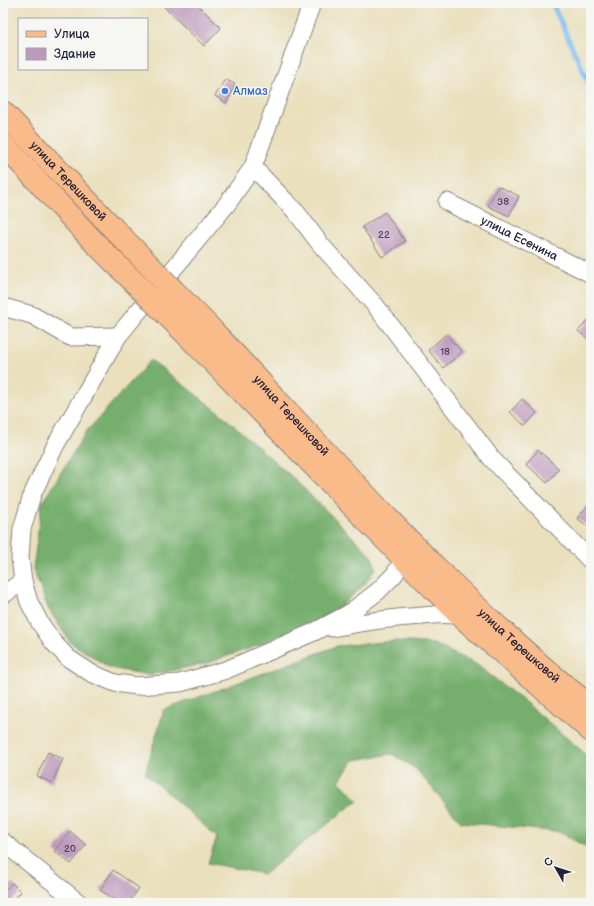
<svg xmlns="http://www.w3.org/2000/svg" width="594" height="906" viewBox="0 0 594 906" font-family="'Balsamiq Sans',sans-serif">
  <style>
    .forest { fill: #76af6d; stroke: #4c6854 }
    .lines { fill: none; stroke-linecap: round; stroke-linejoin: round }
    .stream { stroke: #7bbdf1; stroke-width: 5 }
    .building { fill: #bd99bc }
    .minor-casing { stroke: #86817c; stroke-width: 19 }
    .major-casing { stroke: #86817c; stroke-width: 24 }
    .minor { stroke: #fff; stroke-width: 17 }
    .major { stroke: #fabb8b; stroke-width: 22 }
    .major-bridge-casing { stroke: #86817c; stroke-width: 24; stroke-linecap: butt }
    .major-bridge { stroke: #fabb8b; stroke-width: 22 }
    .shop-dot { fill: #3f7fe0; stroke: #f6f6f2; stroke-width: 1.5 }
    .labels { text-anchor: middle; stroke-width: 3; stroke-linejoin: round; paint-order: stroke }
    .number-label { font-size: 10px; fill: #49405b }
    .shop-label { font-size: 12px; fill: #366cbe; stroke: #f6f6f2; text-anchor: start }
    .street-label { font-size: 12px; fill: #22223b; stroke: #f6f6f2 }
  </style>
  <rect width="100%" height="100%" fill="#f6f6f2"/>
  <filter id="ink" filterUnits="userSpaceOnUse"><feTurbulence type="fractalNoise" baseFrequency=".025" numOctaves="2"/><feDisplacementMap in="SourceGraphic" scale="8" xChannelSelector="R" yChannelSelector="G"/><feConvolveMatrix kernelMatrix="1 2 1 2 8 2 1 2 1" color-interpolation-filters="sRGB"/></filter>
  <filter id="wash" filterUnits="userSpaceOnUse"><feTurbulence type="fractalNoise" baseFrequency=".012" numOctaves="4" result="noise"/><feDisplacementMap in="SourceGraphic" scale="16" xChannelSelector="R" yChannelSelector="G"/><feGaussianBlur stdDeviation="0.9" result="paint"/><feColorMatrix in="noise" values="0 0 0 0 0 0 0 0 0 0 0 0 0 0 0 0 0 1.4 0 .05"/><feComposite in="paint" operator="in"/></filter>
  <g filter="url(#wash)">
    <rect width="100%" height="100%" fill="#eae0bd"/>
    <path class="forest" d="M151 360 221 414 293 478 371 555 376 568 364 585 335 611 290 634 208 663 150 675 110 668 70 642 48 608 33 569 42 503 86 432Z
      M397 641 434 644 477 665 526 703 591 759V850L560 832 461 822 416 769 392 754 354 760 339 781 358 800 264 874 208 863 217 837 145 773 164 710 337 646Z"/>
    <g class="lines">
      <path class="stream" d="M552 3 591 88"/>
    </g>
    <g id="blocks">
      <path class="building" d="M160 3H196L221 28 204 46Z
        M225 79 236 85 226 103 215 96Z
        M498 186 519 196 509 216 488 206Z
        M385 212 405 241 382 257 362 227Z
        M590 318H591V342L578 331Z
        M446 334 462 352 443 368 428 350Z
        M522 399 537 413 525 426 510 412Z
        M538 450 559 469 547 483 526 464Z
        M589 504 591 505V529L577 518Z
        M48 752 63 759 52 783 37 776Z
        M70 831 86 845 71 864 54 851Z
        M113 870 139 888 129 903H120L100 890Z
        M12 883 21 892 10 903 3 897V893Z"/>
    </g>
  </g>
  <g filter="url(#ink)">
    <use href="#blocks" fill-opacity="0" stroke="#86817c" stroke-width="1"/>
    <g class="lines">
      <defs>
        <g id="minor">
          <path d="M312 3 253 167 227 204 118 336 55 446 32 495 22 529 20 558 23 581 29 602 40 623 53 642 68 658 91 673 115 683 137 686 180 683 226 670 314 632 348 614 377 592 394 575 404 559"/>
          <path d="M253 167 296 212 321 245 375 305 492 459 591 561"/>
          <path id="s1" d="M447 202 591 274"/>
          <path d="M3 307 32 315 70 337 118 336"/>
          <path d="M3 595 23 581"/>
          <path d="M332 628C362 622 391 618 422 616 436 615 448 613 462 617"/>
          <path d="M3 842 79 903"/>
        </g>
        <g id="major">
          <path id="s2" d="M3 112 112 227"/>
          <path d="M3 144 95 243"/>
          <path id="s3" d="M211 329C333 459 451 596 591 707"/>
          <path d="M196 344 404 559 462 617 591 731"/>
        </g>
      </defs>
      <use href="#minor" class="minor-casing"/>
      <use href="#major" class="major-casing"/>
      <use href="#minor" class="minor"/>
      <use href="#major" class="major"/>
      <defs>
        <path id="major-bridge" d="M112 227 211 329
          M95 243 196 344"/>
      </defs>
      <use href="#major-bridge" class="major-bridge-casing"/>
      <use href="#major-bridge" class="major-bridge"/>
    </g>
  </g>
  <circle class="shop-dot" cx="225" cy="91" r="4"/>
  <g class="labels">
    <g class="number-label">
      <text x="503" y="205">38</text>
      <text x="384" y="238">22</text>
      <text x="445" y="355">18</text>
      <text x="70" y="852">20</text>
    </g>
    <g class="shop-label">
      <text x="233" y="95">Алмаз</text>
    </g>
    <g class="street-label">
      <text dy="4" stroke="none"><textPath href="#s2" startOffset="95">улица Терешковой</textPath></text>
      <text dy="4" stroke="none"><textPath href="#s1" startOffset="81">улица Есенина</textPath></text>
      <text dy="4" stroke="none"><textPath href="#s3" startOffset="118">улица Терешковой</textPath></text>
      <text dy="4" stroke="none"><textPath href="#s3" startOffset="442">улица Терешковой</textPath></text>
    </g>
  </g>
  <rect width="594" height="906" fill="none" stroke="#f6f6f2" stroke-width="16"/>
  <rect x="18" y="18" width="130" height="52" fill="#f6f6f2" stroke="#a1a1a9"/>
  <rect x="26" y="31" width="20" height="6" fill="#fabb8b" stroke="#a1a1a9"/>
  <text x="54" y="38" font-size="12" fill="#22223b">Улица</text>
  <rect x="26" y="48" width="20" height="12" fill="#bd99bc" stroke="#a1a1a9"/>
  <text x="54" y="58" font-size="12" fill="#22223b">Здание</text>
  <g transform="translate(556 868) rotate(309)" stroke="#f6f6f2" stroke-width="3" paint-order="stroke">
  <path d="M0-3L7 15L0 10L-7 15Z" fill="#22223b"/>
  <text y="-6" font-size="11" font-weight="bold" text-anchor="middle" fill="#22223b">С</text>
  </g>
</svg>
